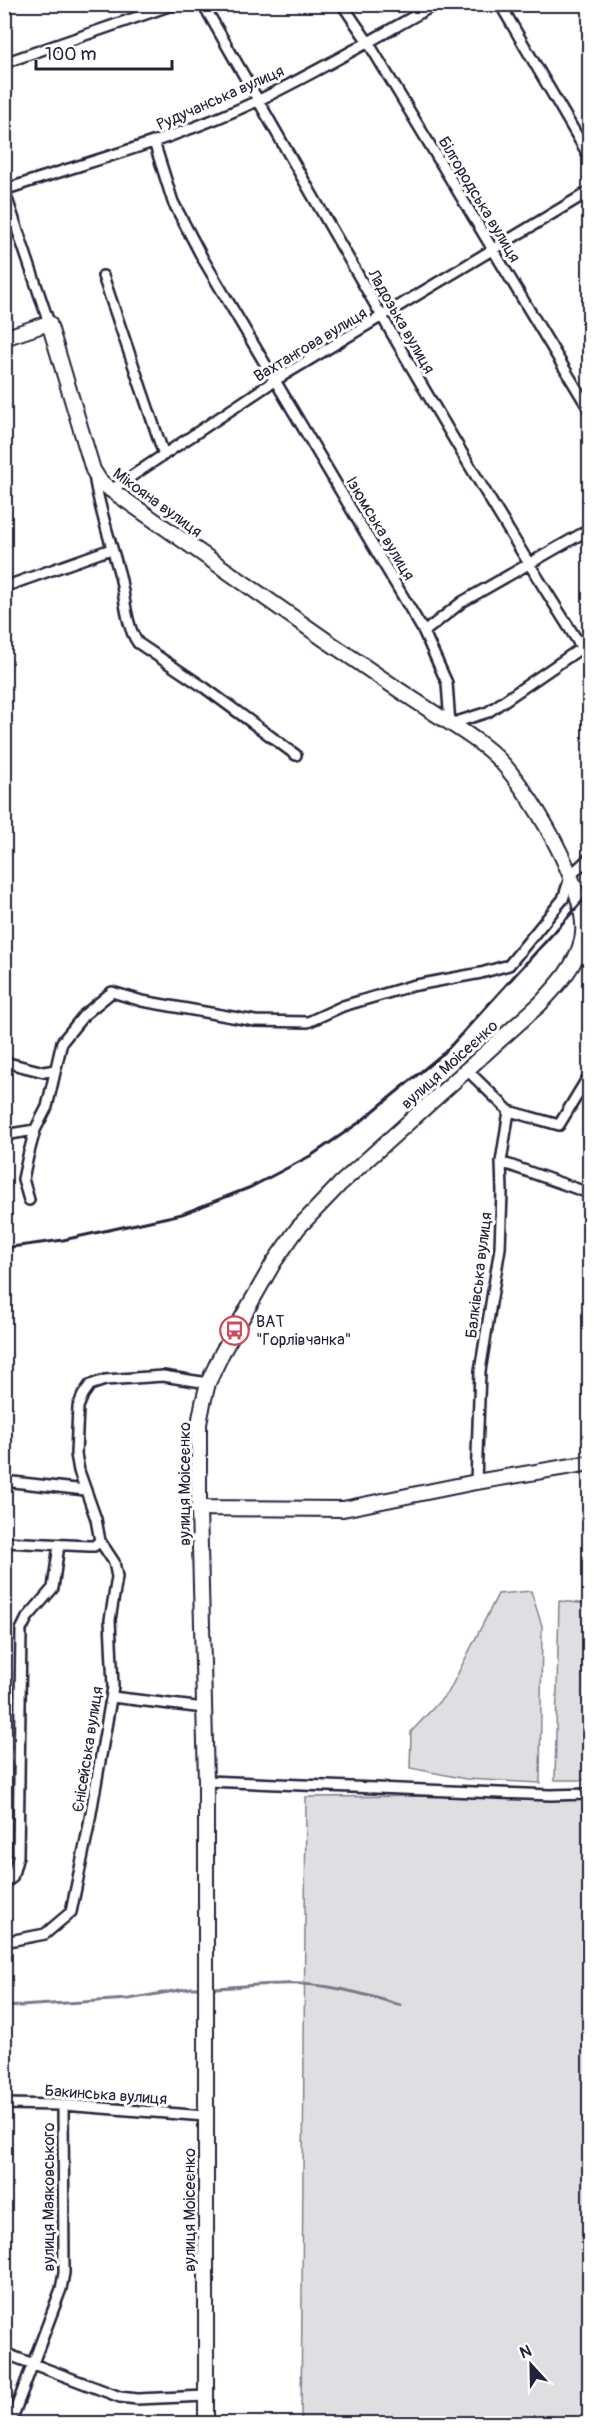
<svg xmlns="http://www.w3.org/2000/svg" width="594" height="2428" viewBox="0 0 594 2428" font-family="Pangolin,sans-serif">
  <style>
    .green { fill: #dfdfe2; stroke: #80808e; stroke-width: 1.5 }
    .lines { fill: none; stroke-linecap: round; stroke-linejoin: round }
    .stream { stroke: #7a7a88; stroke-width: 3 }
    .street-casing { stroke: #22223b; stroke-width: 14 }
    .secondary-casing { stroke: #22223b; stroke-width: 18 }
    .street { stroke: #fff; stroke-width: 9 }
    .secondary { stroke: #fff; stroke-width: 14 }
    .rail { stroke: #22223b; stroke-width: 3 }
    .labels { text-anchor: middle; stroke-width: 6; stroke-linejoin: round; paint-order: stroke }
    .street-label { font-size: 16px; fill: #22223b; stroke: #fff }
    .poi-label { font-size: 16px; fill: #22223b; stroke: #fff; text-anchor: start }
  </style>
  <rect width="100%" height="100%" fill="#fff"/>
  <filter id="ink" filterUnits="userSpaceOnUse"><feTurbulence type="fractalNoise" baseFrequency=".0167" numOctaves="2"/><feDisplacementMap in="SourceGraphic" scale="12" xChannelSelector="R" yChannelSelector="G"/><feConvolveMatrix kernelMatrix="1 2 1 2 8 2 1 2 1" color-interpolation-filters="sRGB"/></filter>
  <g filter="url(#ink)">
    <path class="green" d="M531 1591 542 1626 540 1783 466 1779 410 1768 411 1732 449 1691 498 1594Z
      M559 1601 589 1604V1780H555Z
      M589 1795V2423L301 2424 306 1797Z"/>
    <g class="lines">
      <path class="stream" d="M209 1988C233 1988 256 1984 280 1984 321 1982 362 1993 400 2005
        M4 2007 129 1999 191 1988H203"/>
      <defs>
        <path id="street" d="M203 4C327 220 448 438 582 648
          M342 4 368 42 590 411
          M500 4 590 158
          M589 4 590 5
          M4 63 175 4
          M154 142 173 202 203 259 424 632 447 683 450 724 488 712 590 642
          M4 190C89 161 177 139 259 100 319 71 377 37 436 4
          M4 190 49 323
          M103 276 164 455
          M94 475C99 510 111 542 120 576 125 597 126 627 138 643L205 688 296 755
          M111 490 274 381 590 191
          M4 587 111 549
          M424 632 462 602 590 529
          M577 957 590 960
          M4 1062 44 1072 55 1070
          M467 1070 509 1111
          M4 1135 35 1130
          M501 1162 583 1191H590
          M29 1200 23 1179 28 1156 35 1130 47 1107 62 1042 84 1015 112 992 142 1001 255 1021 308 1022 343 1006 411 986 481 973 509 965 563 899 571 875 590 857
          M4 1481 85 1490
          M476 1482 480 1371 500 1248 502 1192 501 1162 509 1111 559 1125 590 1074
          M4 1542 89 1546H94L100 1541
          M112 1697 204 1708
          M206 1781 550 1795 590 1794
          M4 1882 12 1878 18 1856 21 1630 27 1618 53 1588 59 1545
          M4 1942 45 1934 71 1912 88 1830 113 1687 110 1620 117 1577 114 1562 100 1541 96 1519 79 1471 76 1454 78 1407 83 1395 90 1385 105 1380 163 1376 208 1383
          M4 2104 63 2105 205 2116
          M4 2353 120 2397 137 2399 206 2396
          M10 2424 61 2289 64 2273 63 2105"/>
        <path id="secondary" d="M4 338 49 323 93 470 100 481 111 490C183 540 255 590 327 641 360 663 392 686 425 707 447 722 472 735 492 753 527 783 593 895 582 940 576 966 558 985 540 1004L340 1184 298 1228 274 1262 222 1353 208 1383 203 1403 199 1424V1508L206 1781V2424
          M199 1508 343 1509 476 1482 590 1463"/>
      </defs>
      <use href="#street" class="street-casing"/>
      <use href="#secondary" class="secondary-casing"/>
      <use href="#street" class="street"/>
      <use href="#secondary" class="secondary"/>
      <path class="rail" d="M4 1248 63 1240 182 1214 251 1187 312 1155 360 1122 445 1052 590 893"/>
    </g>
  </g>
  <defs>
    <symbol id="bus-ring" viewBox="-11 -11 22 22"><circle r="9.5" fill="#fff" stroke="#d1495b" stroke-width="1.5"/><path d="M-5-6H5V4H4V6H2V4H-2V6H-4V4H-5ZM-3.5-4V0h7V-4ZM-3.5 1.2v1.5H-2V1.2ZM2 1.2v1.5H3.5V1.2Z" fill="#d1495b"/></symbol>
  </defs>
  <g fill-rule="evenodd">
    <use href="#bus-ring" x="218" y="1314" width="33" height="33"/>
  </g>
  <g class="labels">
    <g class="street-label">
      <text transform="translate(220 97) rotate(-24)" y="6">Рудучанська вулиця</text>
      <text transform="translate(480 199) rotate(59)" y="6">Білгородська вулиця</text>
      <text transform="translate(402 321) rotate(60)" y="6">Ладозька вулиця</text>
      <text transform="translate(310 344) rotate(-31)" y="6">Вахтангова вулиця</text>
      <text transform="translate(158 502) rotate(36)" y="6">Мікояна вулиця</text>
      <text transform="translate(381 528) rotate(59)" y="6">Ізюмська вулиця</text>
      <text transform="translate(449 1064) rotate(-42)" y="6">вулиця Моісеєнко</text>
      <text transform="translate(478 1275) rotate(-83)" y="6">Балківська вулиця</text>
      <text transform="translate(184 1484) rotate(-90)" y="6">вулиця Моісеєнко</text>
      <text transform="translate(87 1749) rotate(-81)" y="6">Єнісейська вулиця</text>
      <text transform="translate(106 2094) rotate(4)" y="6">Бакинська вулиця</text>
      <text transform="translate(48 2197) rotate(-90)" y="6">вулиця Маяковського</text>
      <text transform="translate(189 2210) rotate(-90)" y="6">вулиця Моісеєнко</text>
    </g>
    <g class="poi-label">
      <text x="256" y="1327">ВАТ<tspan x="256" dy="18">"Горлівчанка"</tspan></text>
    </g>
  </g>
  <rect width="594" height="2428" fill="none" stroke="#fff" stroke-width="24"/>
  <rect x="12" y="12" width="570" height="2404" fill="none" stroke="#22223b" stroke-width="2" filter="url(#ink)"/>
  <g transform="translate(531 2365) rotate(338)" stroke="#ffffff" stroke-width="4.5" paint-order="stroke">
  <path d="M0-4.5L10 22L0 15L-10 22Z" fill="#22223b"/>
  <text y="-9" font-size="16" font-weight="bold" text-anchor="middle" fill="#22223b">N</text>
  </g>
  <path d="M36 60v9h136v-9" fill="none" stroke="#22223b" stroke-width="3"/>
  <text x="45" y="60" font-size="18" fill="#22223b" stroke="#ffffff" stroke-width="4.5" paint-order="stroke">100 m</text>
</svg>
